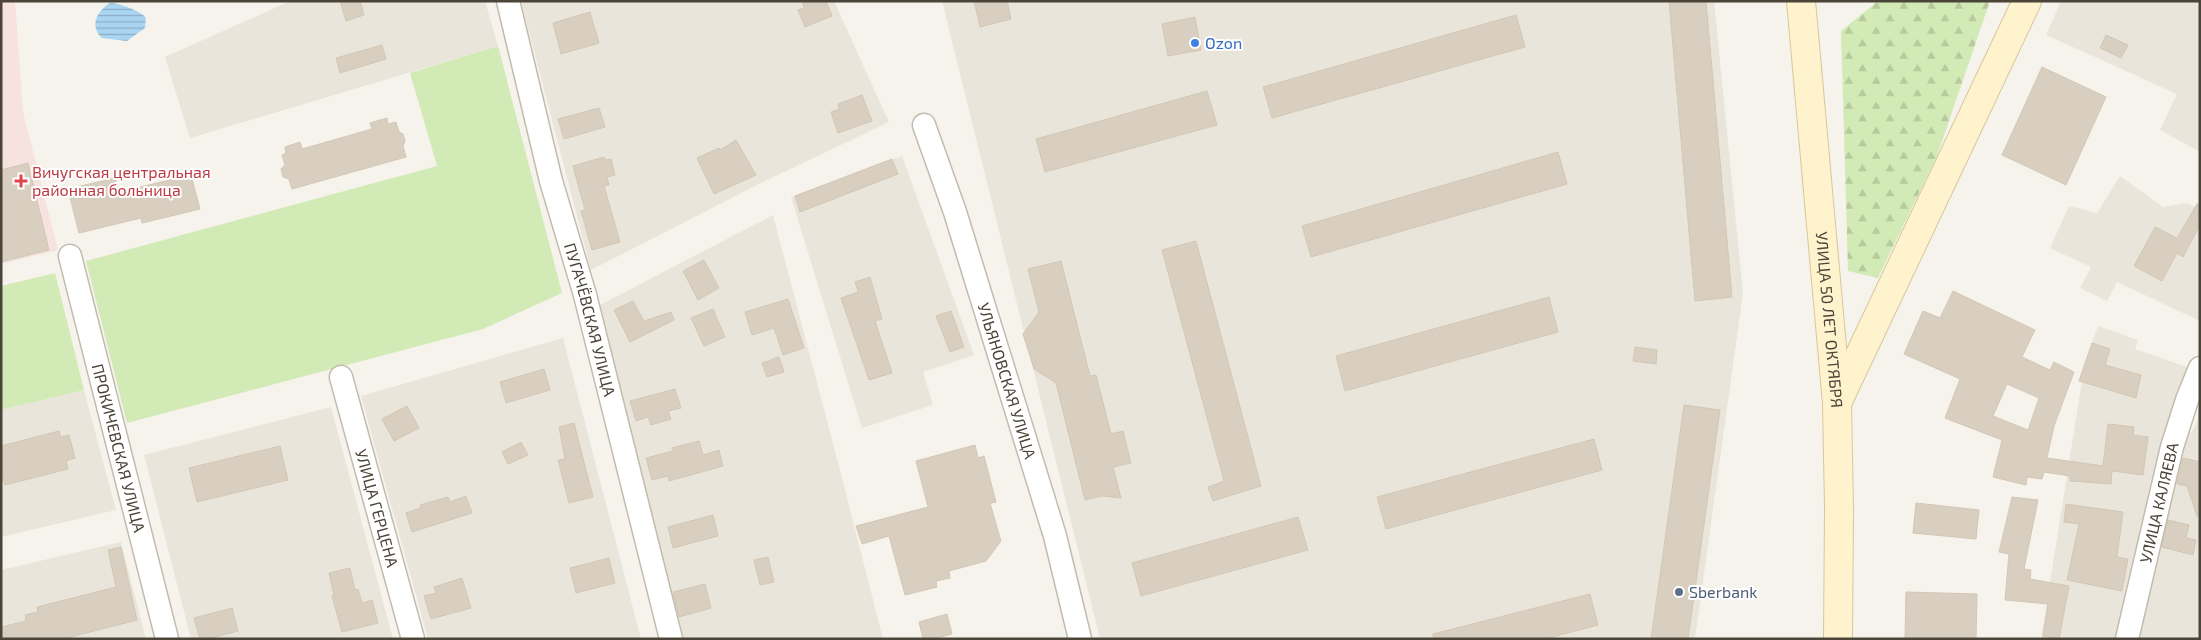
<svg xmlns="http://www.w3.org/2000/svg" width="2201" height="640" viewBox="0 0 2201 640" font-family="'Exo 2',sans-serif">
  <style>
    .residential { fill: #eae5da }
    .medical { fill: #f6e3e0 }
    .green { fill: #d2eab5 }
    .forest { fill: url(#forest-firs) }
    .water { fill: url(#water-rules) }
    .building { fill: #d8cfc1; stroke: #d3c7b4; fill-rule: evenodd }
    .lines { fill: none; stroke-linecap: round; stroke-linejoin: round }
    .street-casing { stroke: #c2bbae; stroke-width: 25 }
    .secondary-casing { stroke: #d6c79b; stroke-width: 30 }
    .street { stroke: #fff; stroke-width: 22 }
    .secondary { stroke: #fff3cd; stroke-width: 28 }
    .shop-dot { fill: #3f7fe0; stroke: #fff; stroke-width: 2 }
    .health-dot { fill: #e0444e; stroke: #fff; stroke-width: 2 }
    .service-dot { fill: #5c6f8a; stroke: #fff; stroke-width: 2 }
    .labels { text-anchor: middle; stroke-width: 4; stroke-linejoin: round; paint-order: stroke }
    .shop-label { font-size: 16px; fill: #366cbe; stroke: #fff; text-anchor: start }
    .health-label { font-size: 16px; fill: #be3a42; stroke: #fff; text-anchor: start }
    .street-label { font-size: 16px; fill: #4b4439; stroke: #fff }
    .service-label { font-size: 16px; fill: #4e5e75; stroke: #fff; text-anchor: start }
  </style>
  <defs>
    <pattern id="forest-firs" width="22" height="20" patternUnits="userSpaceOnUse" patternTransform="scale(1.25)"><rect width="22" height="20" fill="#d2eab5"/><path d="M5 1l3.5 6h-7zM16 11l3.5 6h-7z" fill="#b6ca9c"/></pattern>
    <pattern id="water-rules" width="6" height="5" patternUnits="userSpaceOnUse" patternTransform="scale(1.25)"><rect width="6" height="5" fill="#a9d4f2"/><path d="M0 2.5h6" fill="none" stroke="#8caec5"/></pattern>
  </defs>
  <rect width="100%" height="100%" fill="#f6f3ec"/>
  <path class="residential" d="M290 1H485L498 46 190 138 165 57Z
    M521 1H834L889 122 761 183 591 270Z
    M942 1H1714L1743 293 1695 639H1100Z
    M2061 1H2200V152L2160 130 2177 94 2046 35Z
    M902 156 974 355 923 372 933 405 862 428 791 197Z
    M2120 176 2163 207 2187 203 2200 210V321L2117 282 2107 301 2080 288 2091 267 2050 248 2069 206 2097 213Z
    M773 215 841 474 883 639H678L600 305Z
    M2098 326 2138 340 2135 349 2187 367 2152 477 2116 639H2041L2085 362Z
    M563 338 641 639H428L361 396Z
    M84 390 116 510 1 537V410Z
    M331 407 393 639H191L144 455Z
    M2200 411V639H2138L2183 442 2195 427Z
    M121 542 146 639H1V570Z"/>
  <path class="medical" d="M1 1H15L23 112 58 250 1 264Z"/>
  <path class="green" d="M498 46 562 293 483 329 127 423 86 261 437 166 410 73Z
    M55 273 84 390 1 410V286Z"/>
  <path class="forest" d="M1878 1H1990L1937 156 1878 278 1848 271 1841 31Z"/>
  <path class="water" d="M110 3C119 3 141 11 146 18L145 28 127 41 102 38C89 26 97 11 110 3Z"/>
  <path class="building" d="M340 1H360L364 15 346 21Z
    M802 1H826L832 16 805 27 798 10 804 8Z
    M974 1H1007L1011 19 980 27Z
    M1669 1H1706L1732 297 1695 301Z
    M590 12 599 43 561 54 553 23Z
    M1516 15 1525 47 1272 118 1263 87Z
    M1195 17 1201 50 1168 56 1162 24Z
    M2106 35 2128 45 2121 58 2100 48Z
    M382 45 386 59 340 73 336 58Z
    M2042 67 2106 97 2066 185 2002 155Z
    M1207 91 1217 125 1045 172 1036 139Z
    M862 95 872 121 838 133 831 112 839 109 838 104Z
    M599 108 605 127 564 139 558 119Z
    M387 118 388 124 396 122 399 132 403 134 405 141 403 146 406 157 292 189 289 179 283 177 281 169 285 165 282 155 286 153 285 147 300 142 302 149 372 129 370 123Z
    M736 140 756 175 714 194 697 158 719 148 720 150Z
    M1558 152 1567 184 1311 257 1302 226Z
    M604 157 605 160 611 159 615 175 607 177 609 185 604 186 620 242 592 250 581 211 585 210 573 166Z
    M892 159 898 174 800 212 795 196Z
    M28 163 49 250 1 262V170Z
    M191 175 200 209 142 223 141 218 79 233 68 189 115 178 119 192Z
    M2197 204 2200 205V225L2183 257 2177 253 2162 281 2134 266 2155 227 2177 238Z
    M1196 241 1261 486 1213 501 1208 487 1224 481 1162 250Z
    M704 260 719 288 698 300 683 271Z
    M1061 261 1090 376 1096 375 1111 434 1123 431 1131 463 1113 467 1121 498 1102 496 1085 500 1056 383 1034 369 1023 334 1039 312 1028 269Z
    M870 277 882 319 875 321 892 373 869 380 841 298 858 292 855 282Z
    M1953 291 2035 330 2022 357 2050 370 2054 362 2074 372 2054 426 2047 458 2103 466 2108 424 2134 427 2133 435 2148 437 2143 475 2112 471 2111 484 2070 481V476L2044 472 2042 479 2027 477 2026 485 1993 477 2002 440 1945 418 1960 379 1904 354 1923 311 1940 318ZM2007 384 2039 398 2028 430 1993 416Z
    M1549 297 1558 332 1345 391 1336 356Z
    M788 299 804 348 783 355 774 328 752 335 745 312Z
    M633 301 644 321 671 312 674 320 630 342 614 310Z
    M713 309 725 337 704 346 691 318Z
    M951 311 964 347 950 352 936 316Z
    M2092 343 2110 349 2105 365 2141 375 2136 398 2079 381Z
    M1635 347 1657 350 1656 364 1633 361Z
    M779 357 784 372 767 377 762 363Z
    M544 369 550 390 506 403 500 382Z
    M675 389 681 408 668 411 671 419 651 425 648 417 636 421 630 401Z
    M1684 405 1720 410 1688 639H1651Z
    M407 406 419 428 394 441 382 419Z
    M574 423 593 497 569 503 558 460 565 459 559 427Z
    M59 431 61 437 69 435 75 458 66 461 68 469 5 485 1 470V446Z
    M1594 439 1602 470 1386 529 1377 497Z
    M699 441 703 455 719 450 723 466 669 481 668 476 652 480 646 458 673 451 672 448Z
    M521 442 528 455 508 464 502 452Z
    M975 445 978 458 984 456 996 502 990 503 1001 541 986 561 949 571 950 578 936 581 937 587 905 595 889 536 862 544 856 526 928 507 916 461Z
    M280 446 288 480 197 502 189 468Z
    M2183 458 2200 462V516H2197L2187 486 2177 484Z
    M466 496 472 513 412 532 406 513 421 508 420 505 448 497 450 502Z
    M2012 497 2038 500 2024 569 2031 570 2030 579 2069 586 2059 639 2043 636 2048 604 2005 600 2009 554 1999 552Z
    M1916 503 1979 510 1976 539 1913 533Z
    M2066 504 2123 512 2117 557 2128 559 2122 591 2067 580 2079 524 2064 522Z
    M713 515 718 536 673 548 668 527Z
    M1298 517 1308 550 1141 596 1132 563Z
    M2168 520 2189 525 2186 538 2196 540 2193 555 2162 547Z
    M121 547 137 620 63 639H1V627L26 621 25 615 38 612 37 607 116 587 108 550Z
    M768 557 774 582 760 585 754 560Z
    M609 558 615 583 576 593 570 568Z
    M350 568 355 590 358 589 362 603 372 600 378 623 342 632 332 596 334 595 329 573Z
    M462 578 471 608 431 619 424 596 436 593 434 587Z
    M705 584 711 608 679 617 673 592Z
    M1906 592 1977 594 1976 639H1905Z
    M1590 594 1598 625 1545 639H1433V634Z
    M232 608 238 631 208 639H200L194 618Z
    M947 614 952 634 934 639H923L919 622Z"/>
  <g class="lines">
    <defs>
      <g id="street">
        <path id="s1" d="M508 1 551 181 585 295 671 639"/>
        <path id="s2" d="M924 125 955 212 1055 536 1080 639"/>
        <path id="s3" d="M70 256 167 639"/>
        <path id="s4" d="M341 377 413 639"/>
        <path id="s5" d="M2127 639 2172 447 2187 400 2200 368"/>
      </g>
      <g id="secondary">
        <path id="s6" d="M1801 1 1837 403 1839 509 1838 639"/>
        <path d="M1837 403 2027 1"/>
      </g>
    </defs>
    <use href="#street" class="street-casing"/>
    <use href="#secondary" class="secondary-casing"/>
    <use href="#street" class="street"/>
    <use href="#secondary" class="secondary"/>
  </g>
  <circle class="shop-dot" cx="1195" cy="43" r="5"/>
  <path class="health-dot" d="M18.5 173.5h5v5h5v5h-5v5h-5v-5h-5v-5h5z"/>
  <circle class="service-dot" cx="1679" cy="592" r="5"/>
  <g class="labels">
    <g class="shop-label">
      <text x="1205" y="49">Ozon</text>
    </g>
    <g class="health-label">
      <text x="32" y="178">Вичугская центральная<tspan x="32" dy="18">районная больница</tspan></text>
    </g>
    <g class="street-label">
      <text dy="6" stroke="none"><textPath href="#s1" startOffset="329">ПУГАЧЁВСКАЯ УЛИЦА</textPath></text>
      <text dy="6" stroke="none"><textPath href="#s6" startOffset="320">УЛИЦА 50 ЛЕТ ОКТЯБРЯ</textPath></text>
      <text dy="6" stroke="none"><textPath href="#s2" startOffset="269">УЛЬЯНОВСКАЯ УЛИЦА</textPath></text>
      <text dy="6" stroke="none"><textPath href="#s3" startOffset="198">ПРОКИЧЕВСКАЯ УЛИЦА</textPath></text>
      <text dy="6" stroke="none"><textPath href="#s5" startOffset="140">УЛИЦА КАЛЯЕВА</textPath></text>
      <text dy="6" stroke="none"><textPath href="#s4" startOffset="136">УЛИЦА ГЕРЦЕНА</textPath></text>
    </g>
    <g class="service-label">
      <text x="1689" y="598">Sberbank</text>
    </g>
  </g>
  <rect width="2201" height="640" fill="none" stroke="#4b4439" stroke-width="5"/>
</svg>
